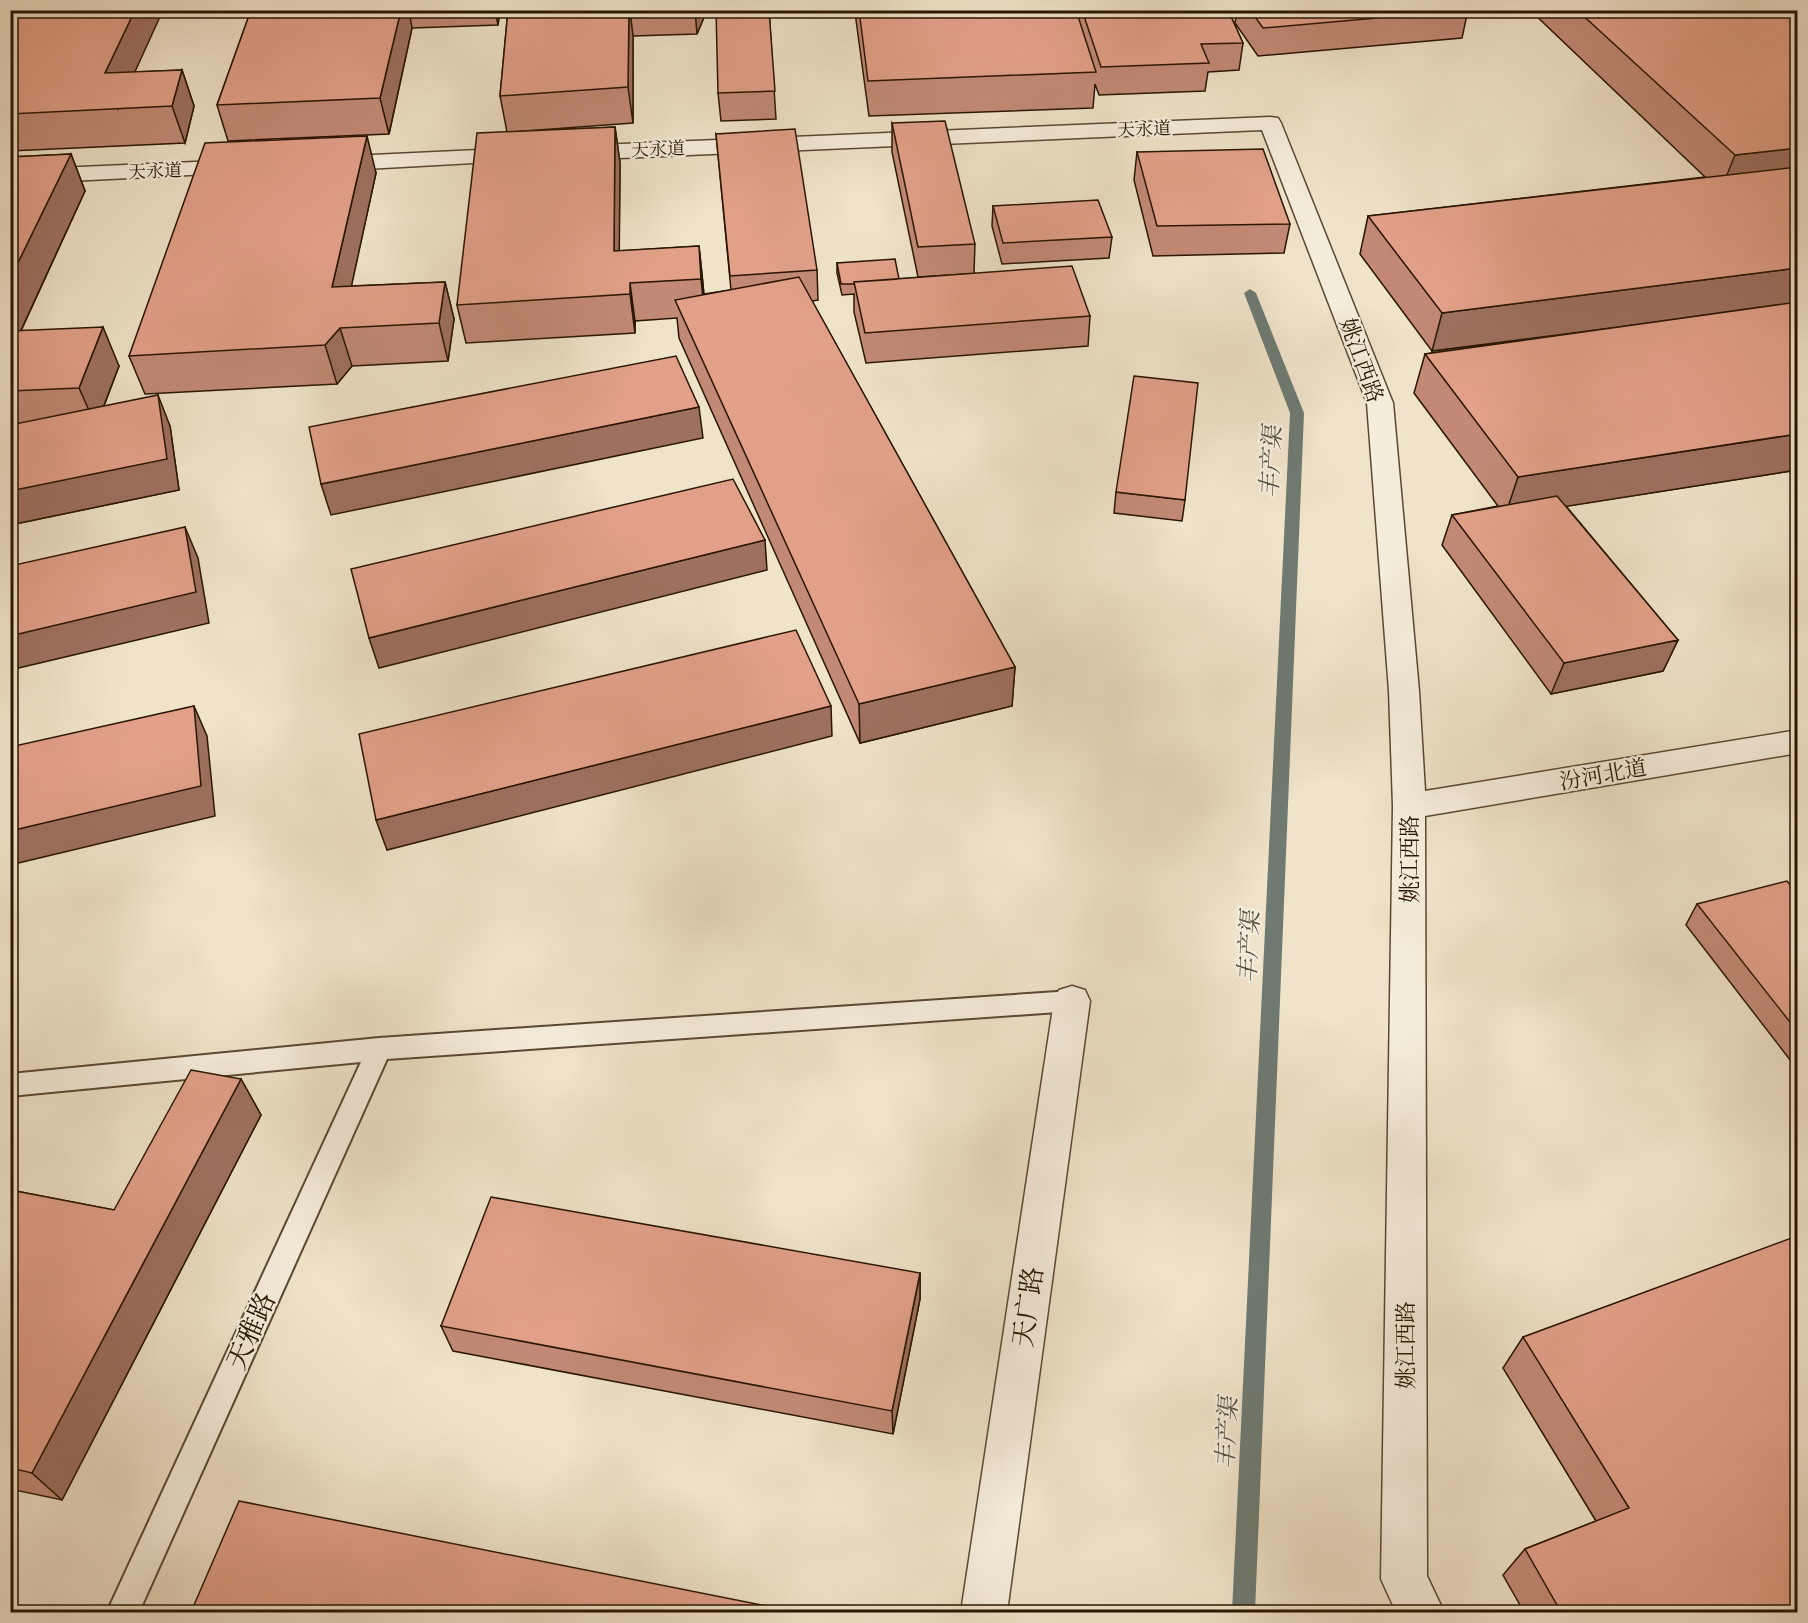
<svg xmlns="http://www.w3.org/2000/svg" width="1808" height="1623" viewBox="0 0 1808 1623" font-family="Cardo,'Noto Serif SC',serif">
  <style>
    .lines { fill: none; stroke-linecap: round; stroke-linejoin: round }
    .stream { fill: #6e7a72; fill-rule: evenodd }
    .service-casing { stroke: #5a4832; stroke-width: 4 }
    .minor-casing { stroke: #5a4832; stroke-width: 3 }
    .tertiary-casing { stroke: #5a4832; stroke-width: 3 }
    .service { fill: #f5eddc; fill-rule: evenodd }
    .minor { fill: #f5eddc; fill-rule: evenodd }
    .tertiary { fill: #f5eddc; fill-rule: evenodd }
    .wall { fill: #c28a76; stroke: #291500; stroke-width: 1.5 }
    .shaded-wall { fill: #9e7060; stroke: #291500; stroke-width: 1.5 }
    .building { fill: #e2a089; stroke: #291500; stroke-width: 1.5 }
    .labels { text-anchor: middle; stroke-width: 4.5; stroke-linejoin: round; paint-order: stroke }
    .far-street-label { font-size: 18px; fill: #291500; stroke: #f5eddc }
    .street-label { font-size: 22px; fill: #291500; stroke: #f5eddc }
    .water-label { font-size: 24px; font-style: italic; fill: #515042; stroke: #f5eddc }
    .near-street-label { font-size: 27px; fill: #291500; stroke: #f5eddc }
  </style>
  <rect width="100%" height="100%" fill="#efe3c9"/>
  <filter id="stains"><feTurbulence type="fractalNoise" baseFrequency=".00333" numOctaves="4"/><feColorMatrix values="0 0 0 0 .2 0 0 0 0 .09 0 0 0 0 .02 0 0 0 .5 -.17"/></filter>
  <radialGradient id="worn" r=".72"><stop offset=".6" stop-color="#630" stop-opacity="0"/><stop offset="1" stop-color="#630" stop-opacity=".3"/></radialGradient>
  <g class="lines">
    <path class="stream" d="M1250 289 1256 293 1304 413 1255 1612H1232L1290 413 1244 293Z"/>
    <defs>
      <path id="service" d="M1072 991 1081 994 1084 1001 1081 1008 1072 1011 387 1059 139 1612H107L361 1062 10 1096V1074L379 1038Z"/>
      <path id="minor" d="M1270 117 1278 118 1281 123 1393 403 1419 691 1425 791 1798 730V753L1425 816 1427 1576 1444 1612H1396L1381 1579 1393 806 1389 691 1367 403 1262 130 574 160 566 158 563 153 566 148 574 146Z
        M520 148 528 150 531 155 528 160 329 171 321 169 318 164 321 159 329 157Z
        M241 160 249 162 252 167 249 172 10 184V170Z"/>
      <path id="tertiary" d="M1072 986 1085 990 1090 1001 1007 1612H961L1054 1001 1059 990Z"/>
    </defs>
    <use href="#service" class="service-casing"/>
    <use href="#minor" class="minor-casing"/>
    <use href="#tertiary" class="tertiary-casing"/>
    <use href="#service" class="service"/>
    <use href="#minor" class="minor"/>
    <use href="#tertiary" class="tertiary"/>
  </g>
  <path class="wall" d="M10 10 135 72 182 70 194 106 185 143 10 151Z
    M251 10H500L498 25 412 28 389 134 228 141 217 105Z
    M508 10H707L697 34 633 36V123L511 132 615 127 620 163 619 251 699 246 704 294 731 290 716 134 817 270 818 300 812 301 1015 667 1012 706 860 743 679 338 677 318 635 321V333L466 343 457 305 507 132 500 96Z
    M769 10 776 119 721 121 718 93Z
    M856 10H1076L1077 14V10H1228L1243 43 1239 70 1208 72 1205 91 1099 95 1095 84 1093 108 869 116 856 20Z
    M1237 10H1468L1462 38 1258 56 1235 23Z
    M1530 10H1797V470L1566 506 1678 640 1663 671 1551 694 1442 545 1452 515 1498 506 1414 393 1425 354 1624 326 1432 351 1360 254 1368 216 1705 177Z
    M892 123 975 244 974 273 1090 316 1088 346 866 363 854 312V294L842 295 837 273V263L899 279 968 274 918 277 892 152Z
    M1137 152 1290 224 1284 253 1153 256 1134 180Z
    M71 154 85 191 21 331 119 366 104 406 170 426 179 490 10 525V157Z
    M376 173 351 286 445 282 454 319 448 361 352 366 337 384 145 394 129 356Z
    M993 206 1112 237 1109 258 1002 264 992 226Z
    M1116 492 1185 500 1182 521 1114 513Z
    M1797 894V1064L1794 1065 1686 925 1697 904Z
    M241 1079 261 1115 62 1500 10 1489V1190L114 1210Z
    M920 1273V1299L893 1434 453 1351 441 1326Z
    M1523 1337 1797 1612H1524L1503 1575 1525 1549 1596 1521 1503 1368Z"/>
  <path class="shaded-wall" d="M135 10H163L118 109 105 73Z
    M401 10H409L412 28 389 134 380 98Z
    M495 10H500L498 25Z
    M629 10H630L633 36V123L628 87Z
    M695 10H707L697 34Z
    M182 70 194 106 185 143 172 106Z
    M615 127 620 163 619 289 614 251Z
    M367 136 376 173 343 325 332 287Z
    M1797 148V183L1720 192 1735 155Z
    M71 154 85 191 10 354V279Z
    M699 246 703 284 705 317 701 279Z
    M1797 268V304L1432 351 1442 313Z
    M445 282 454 319 448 361 439 323Z
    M630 283 635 321V333L630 294Z
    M103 327 119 366 96 426 79 388Z
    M340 328 352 366 337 384 325 345Z
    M158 395 170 426 179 490 10 525V491Z
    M699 407 703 438 331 515 321 484Z
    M1797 434V470L1505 516 1518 477Z
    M185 527 198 558 209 623 10 670V636Z
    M765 540 767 570 379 668 369 638Z
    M1678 640 1663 671 1551 694 1564 663Z
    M1015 667 1012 706 860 743 859 704Z
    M194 706 207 736 215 816 10 865V831Z
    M831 706 832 736 387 850 376 820Z
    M241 1079 261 1115 62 1500 32 1473Z
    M920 1273V1299L893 1434 892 1411Z"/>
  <path class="building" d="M10 10H135L105 73 182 70 172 106 10 114Z
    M251 10H401L380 98 217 105Z
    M508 10H629L628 87 500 96Z
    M716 10H769L775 91 718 93Z
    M859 10H1076L1096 72 868 81Z
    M1082 10H1228L1243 43 1201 44 1209 63 1101 67Z
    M1250 10H1467L1263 28Z
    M1577 10H1797V148L1735 155Z
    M945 121 975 244 918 247 892 123Z
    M615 127 614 251 699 246 701 279 630 283V294L457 305 477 133Z
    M795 129 817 270 730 276 716 134Z
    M367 136 332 287 445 282 439 323 340 328 325 345 129 356 205 143Z
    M1263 149 1290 224 1157 226 1137 152Z
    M71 154 10 279V157Z
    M1797 167V268L1442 313 1368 216Z
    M1098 200 1112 237 1003 243 993 206Z
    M895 259 899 279 854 282V284H841L837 263Z
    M1072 266 1090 316 865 333 854 282Z
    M799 277 1015 667 859 704 675 300Z
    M1797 302V434L1518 477 1425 354Z
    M103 327 79 388 10 391V331Z
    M676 356 699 407 321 484 309 427Z
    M1134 376 1198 383 1185 500 1116 492Z
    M158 395 167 459 10 491V425Z
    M733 479 765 540 369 638 351 569Z
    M1557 496 1678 640 1564 663 1452 515Z
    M185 527 196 592 10 636V566Z
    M796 630 831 706 376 820 359 734Z
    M194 706 201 786 10 831V747Z
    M1787 881 1797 894V1031L1697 904Z
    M191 1070 241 1079 32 1473 10 1468V1190L114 1210Z
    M491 1197 920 1273 892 1411 441 1326Z
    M1797 1236V1612H1561L1525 1549 1629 1508 1523 1337Z
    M239 1501 797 1612H191Z"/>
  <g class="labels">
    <g class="far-street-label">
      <text transform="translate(1144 129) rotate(-2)" y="6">天永道</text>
      <text transform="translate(658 149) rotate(-2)" y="6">天永道</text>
      <text transform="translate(155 171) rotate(-2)" y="6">天永道</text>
    </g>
    <g class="street-label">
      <text transform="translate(1362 360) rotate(70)" y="8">姚江西路</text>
      <text transform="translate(1603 774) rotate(-10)" y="8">汾河北道</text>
      <text transform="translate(1409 859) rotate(-90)" y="8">姚江西路</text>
      <text transform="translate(1405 1345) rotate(-90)" y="8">姚江西路</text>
    </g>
    <g class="water-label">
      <text transform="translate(1271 462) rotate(-87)" y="8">丰产渠</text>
      <text transform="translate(1249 947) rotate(-87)" y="8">丰产渠</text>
      <text transform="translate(1227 1433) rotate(-87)" y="8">丰产渠</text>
    </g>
    <g class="near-street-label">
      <text transform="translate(1028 1307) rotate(-82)" y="9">天广路</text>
      <text transform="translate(251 1331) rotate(-66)" y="9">天雅路</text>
    </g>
  </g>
  <rect width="1808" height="1623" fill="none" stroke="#efe3c9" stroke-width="36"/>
  <rect x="12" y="12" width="1784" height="1599" fill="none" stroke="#291500" stroke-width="3"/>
  <rect x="18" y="18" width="1772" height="1587" fill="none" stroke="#291500" stroke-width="1.5"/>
  <rect width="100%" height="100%" filter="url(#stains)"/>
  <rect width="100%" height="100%" fill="url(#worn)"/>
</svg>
